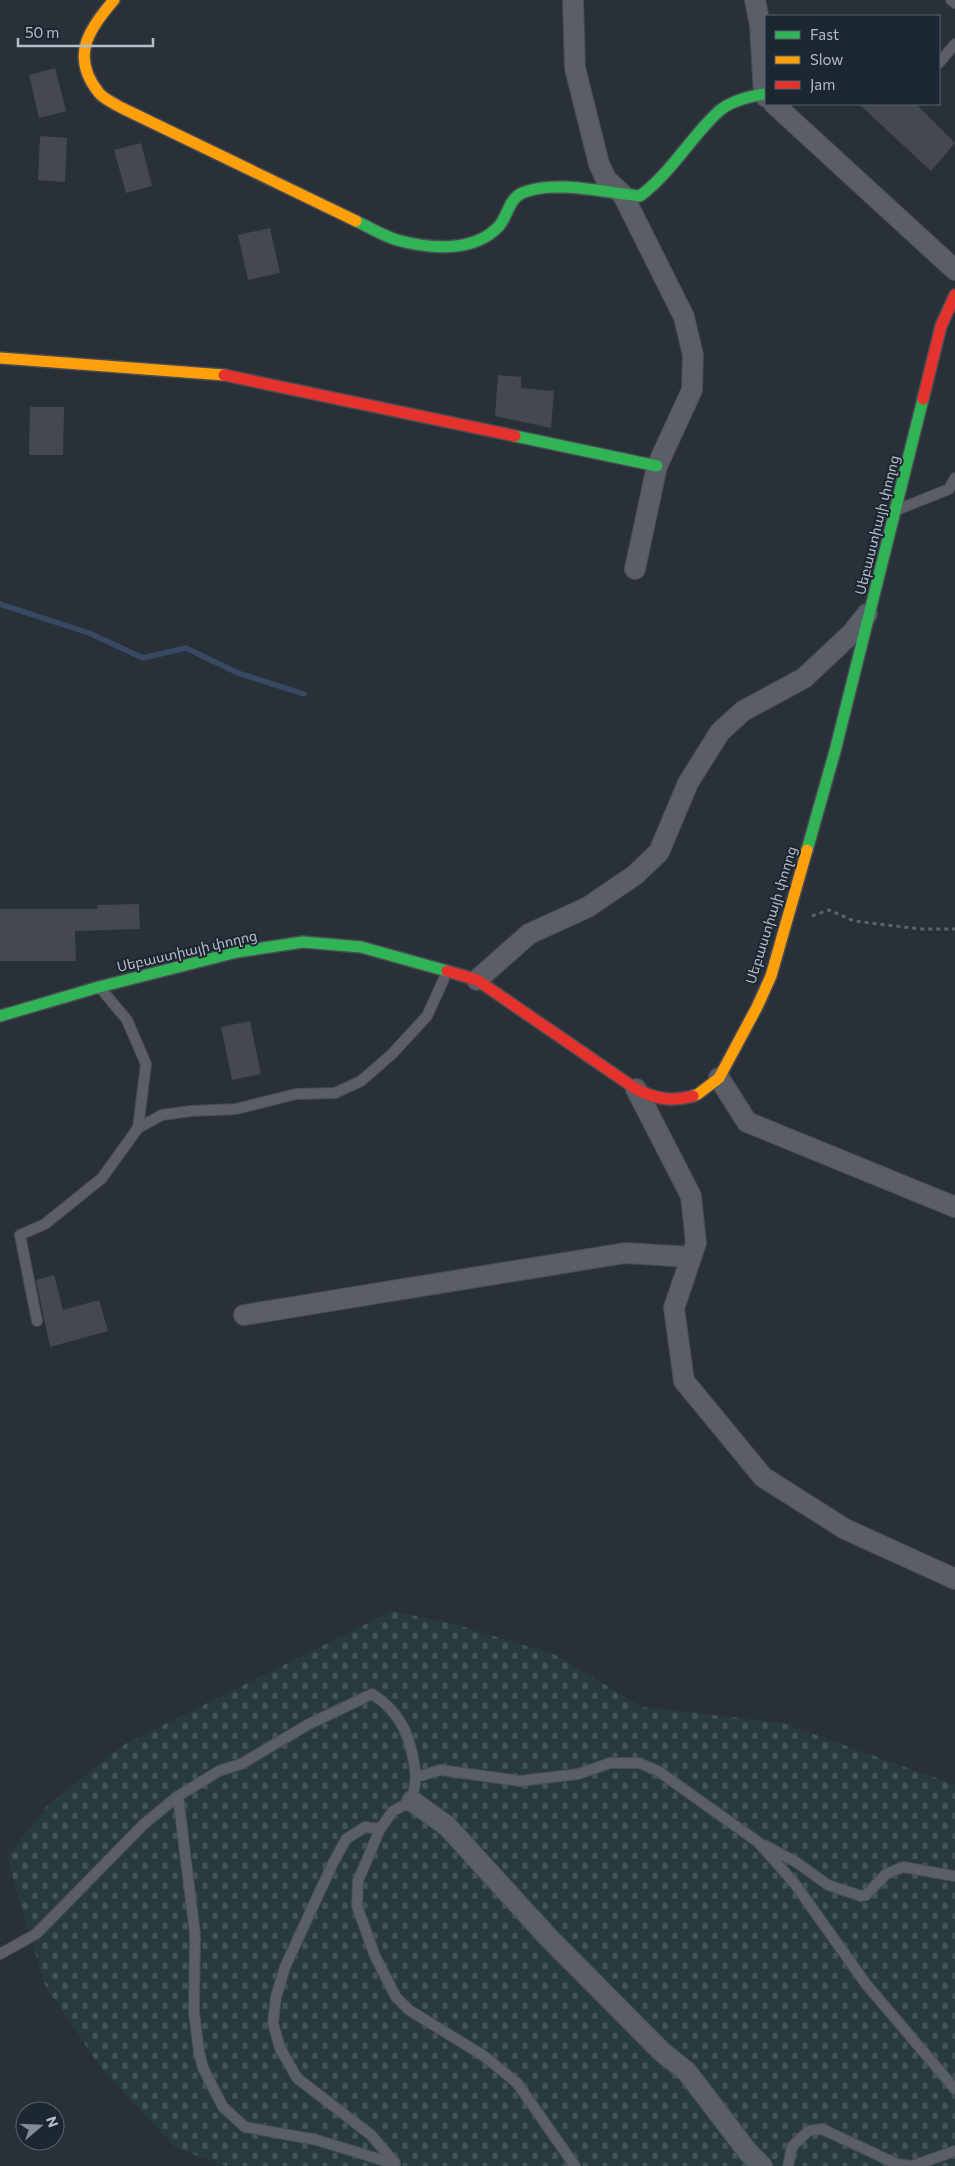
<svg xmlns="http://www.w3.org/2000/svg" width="955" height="2166" viewBox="0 0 955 2166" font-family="Commissioner,'Noto Sans Armenian',sans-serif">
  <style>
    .cemetery { fill: url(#cemetery-stones) }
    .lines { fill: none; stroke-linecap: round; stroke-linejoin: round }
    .stream { stroke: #384963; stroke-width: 5.5 }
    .building { fill: #444950 }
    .lane-casing { stroke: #484c53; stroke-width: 12 }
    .street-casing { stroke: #484c53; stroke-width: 22 }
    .fast-casing { stroke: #484c53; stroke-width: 14 }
    .slow-casing { stroke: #484c53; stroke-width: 14 }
    .jam-casing { stroke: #484c53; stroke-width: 14 }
    .path { stroke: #5d636a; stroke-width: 3; stroke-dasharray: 4 4; stroke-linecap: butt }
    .lane { stroke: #5a5e66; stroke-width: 10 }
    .street { stroke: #5a5e66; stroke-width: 20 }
    .fast { stroke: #30b455; stroke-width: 11 }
    .slow { stroke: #ff9f0a; stroke-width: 11 }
    .jam { stroke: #e5322d; stroke-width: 11 }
    .labels { text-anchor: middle; stroke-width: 4; stroke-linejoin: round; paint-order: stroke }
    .street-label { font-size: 14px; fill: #b4bcc9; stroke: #1d2633 }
  </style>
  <defs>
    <pattern id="cemetery-stones" width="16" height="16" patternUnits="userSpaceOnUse" patternTransform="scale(1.25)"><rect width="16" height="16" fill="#273a3e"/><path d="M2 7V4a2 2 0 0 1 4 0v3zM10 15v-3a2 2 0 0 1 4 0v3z" fill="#445559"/></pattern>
  </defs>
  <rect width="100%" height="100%" fill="#2a3038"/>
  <path class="cemetery" d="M392 1611 454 1624 554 1654 642 1707 783 1723 955 1785V2166H226L176 2148 103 2071 45 1985 7 1857 47 1806 123 1745Z"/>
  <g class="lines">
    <path class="stream" d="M0 604 89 633 143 658 186 648 238 673 304 694"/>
  </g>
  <path class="building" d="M55 68 66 111 39 118 29 75Z
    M859 104H916L955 143 931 171Z
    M40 136 67 138 65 182 38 180Z
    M141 143 152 186 126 193 114 150Z
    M270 228 280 273 248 280 238 235Z
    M498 375 521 377V388L554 391 551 428 495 416Z
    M30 407H64L63 455H29Z
    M139 904 140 929 75 931 76 961H0V909H97V905Z
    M250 1021 261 1074 232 1080 221 1027Z
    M54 1275 63 1310 99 1300 108 1331 50 1347 36 1280Z"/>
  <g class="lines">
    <defs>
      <path id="lane" d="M951 0 955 3
        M939 63 955 44
        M899 509 949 489 955 478
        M138 1128 162 1115 191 1111 236 1109 296 1094 335 1093 361 1081 392 1054 427 1016 447 972
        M37 1321 20 1235 45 1224 102 1178 138 1128 146 1064 127 1020 102 990
        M178 1796 195 1934 194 2012 199 2052 203 2068 223 2107 245 2127 317 2140 395 2164
        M380 1829 365 1827 346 1839 332 1865 285 1967 276 1997 273 2023 280 2048 297 2078 371 2135 395 2163
        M764 1845 796 1862 828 1885 861 1896 866 1895 886 1874 903 1867 955 1876
        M0 1954 36 1934 144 1824 178 1796 219 1771 241 1764 309 1724 372 1694C404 1714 412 1742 416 1777
        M575 2166 517 2083 484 2056 409 2010 396 1997 375 1956 357 1906 358 1881 380 1829 393 1811 412 1801 416 1777 440 1770 520 1781 578 1774 610 1763H639L658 1771 758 1842 795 1884 866 1984 955 2089
        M788 2166 792 2147 808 2131 822 2129 897 2164 912 2166 955 2151"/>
      <path id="street" d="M573 0 575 68 599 164 606 179 623 195 684 317 693 355 692 390 657 466 635 569
        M755 0 760 25 764 94 766 97
        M774 104 955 270
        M477 980 529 934 588 907 635 875 659 852 688 783 720 732 743 711 804 678 852 633 867 614
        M719 1078 747 1122 955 1207
        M636 1089 691 1196 696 1243 674 1308 684 1381 763 1477 845 1529 955 1579
        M244 1315 625 1253 691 1257
        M412 1801 447 1826 548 1937 661 2051 687 2072 748 2152 762 2166"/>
      <path id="fast" d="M356 221C369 227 383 236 397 240 430 249 474 253 499 226 508 216 508 200 522 193 553 179 607 193 640 196 671 173 690 138 718 112 730 101 748 97 764 94
        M515 436 657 466
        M807 850 835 751 923 399
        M0 1016 99 987 237 952 303 942 361 947 447 971"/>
      <path id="slow" d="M114 0C88 30 70 57 99 93 104 99 115 104 122 108L356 221
        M0 358 224 375
        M693 1096 698 1094 719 1078 757 1007 771 976 807 850"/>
      <path id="jam" d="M224 375 515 436
        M923 399 941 326 955 295
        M447 971 477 980 636 1089C656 1099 671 1102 693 1096"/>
    </defs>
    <use href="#lane" class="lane-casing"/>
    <use href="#street" class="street-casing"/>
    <use href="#fast" class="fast-casing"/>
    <use href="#slow" class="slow-casing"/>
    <use href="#jam" class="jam-casing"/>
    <path class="path" d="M812 916 829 910 854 921 920 929H955"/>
    <use href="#lane" class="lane"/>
    <use href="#street" class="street"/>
    <use href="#fast" class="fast"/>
    <use href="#slow" class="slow"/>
    <use href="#jam" class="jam"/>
  </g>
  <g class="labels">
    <g class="street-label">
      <text transform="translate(877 525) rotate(-76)" y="5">Սեբաստիայի փողոց</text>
      <text transform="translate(771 915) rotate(-73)" y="5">Սեբաստիայի փողոց</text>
      <text transform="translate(187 951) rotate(-13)" y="5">Սեբաստիայի փողոց</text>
    </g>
  </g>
  <rect x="765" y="15" width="175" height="90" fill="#1d2633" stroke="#59626f"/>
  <rect x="775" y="31" width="25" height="8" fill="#30b455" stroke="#59626f"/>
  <text x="810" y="40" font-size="15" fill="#b4bcc9">Fast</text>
  <rect x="775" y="56" width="25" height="8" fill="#ff9f0a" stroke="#59626f"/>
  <text x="810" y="65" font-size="15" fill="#b4bcc9">Slow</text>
  <rect x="775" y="81" width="25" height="8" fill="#e5322d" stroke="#59626f"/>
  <text x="810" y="90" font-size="15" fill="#b4bcc9">Jam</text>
  <g transform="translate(40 2126) rotate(71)"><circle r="24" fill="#1d2633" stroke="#59626f"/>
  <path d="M0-4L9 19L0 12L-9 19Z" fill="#848b96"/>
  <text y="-8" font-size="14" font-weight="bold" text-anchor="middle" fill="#b4bcc9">N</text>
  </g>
  <path d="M18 38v8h135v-8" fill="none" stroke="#b4bcc9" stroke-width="2.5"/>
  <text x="25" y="38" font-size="15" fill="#b4bcc9" stroke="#1d2633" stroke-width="4" paint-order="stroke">50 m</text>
</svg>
